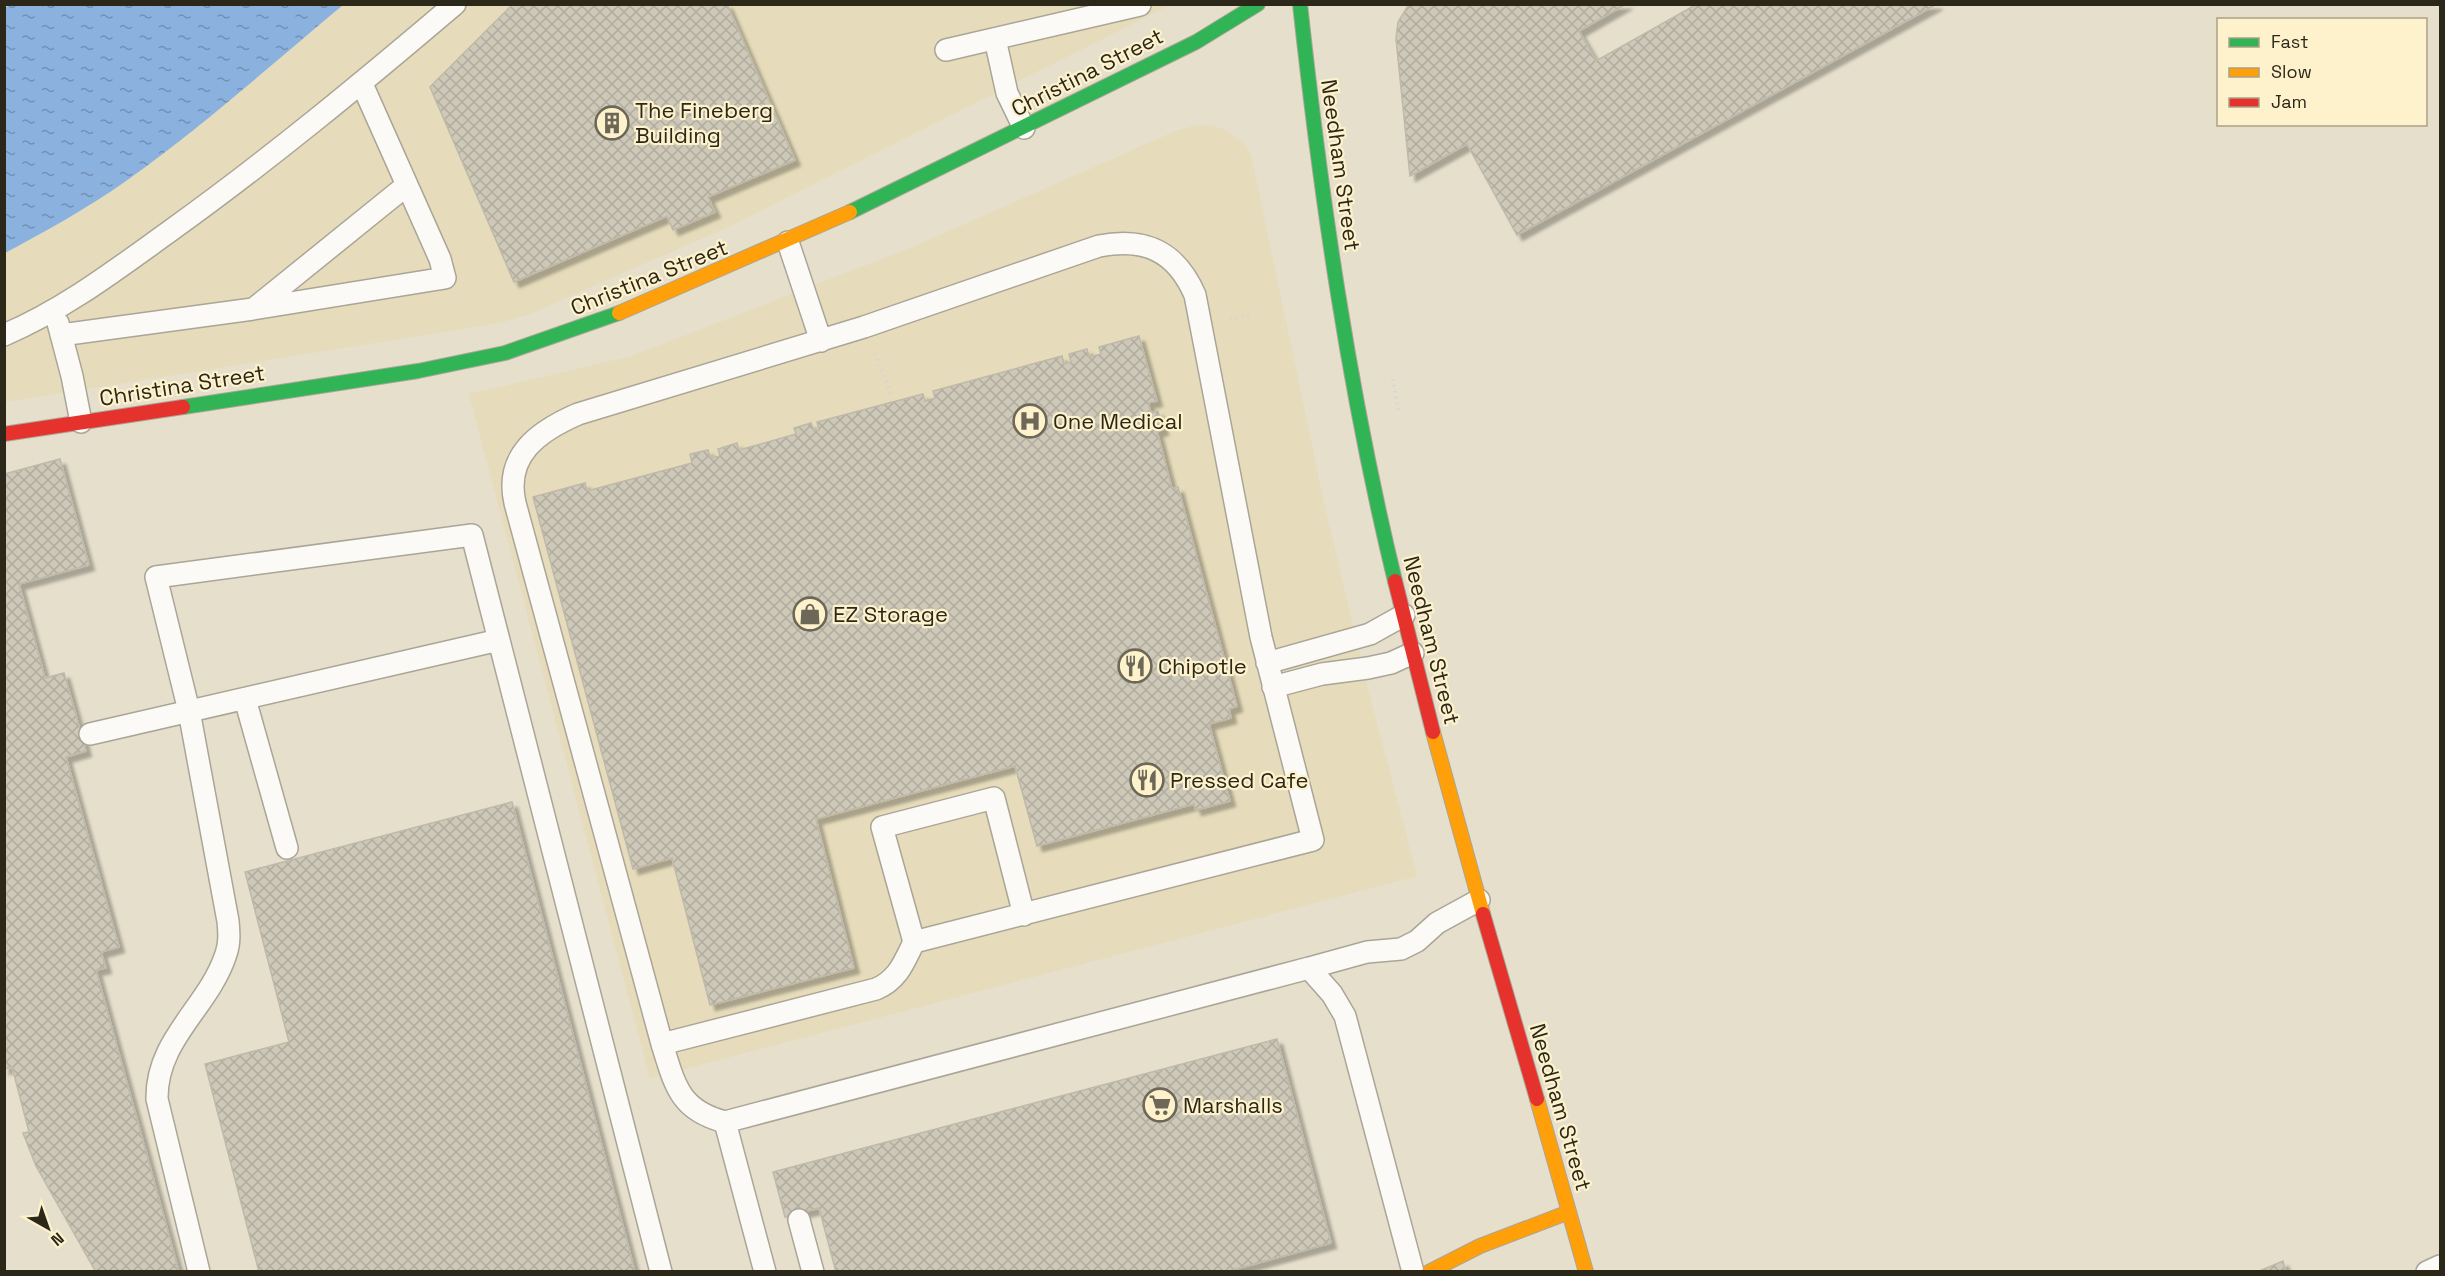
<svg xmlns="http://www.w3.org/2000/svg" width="2445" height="1276" viewBox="0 0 2445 1276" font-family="'Space Grotesk',sans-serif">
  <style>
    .built { fill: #e6dcbb }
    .water { fill: url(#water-ripples) }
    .building { fill: url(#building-cross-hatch); stroke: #beb9a9; stroke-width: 1.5; filter: url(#shadow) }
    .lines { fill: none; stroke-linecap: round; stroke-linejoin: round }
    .lane-casing { stroke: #aaa596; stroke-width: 24 }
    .fast-casing { stroke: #aaa596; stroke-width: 16 }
    .slow-casing { stroke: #aaa596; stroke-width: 16 }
    .jam-casing { stroke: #aaa596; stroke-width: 16 }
    .path { stroke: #d7d6cf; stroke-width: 4; stroke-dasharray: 1.5 4.5; stroke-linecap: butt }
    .lane { stroke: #fbfaf7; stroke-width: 21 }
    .fast { stroke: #30b455; stroke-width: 14 }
    .slow { stroke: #ff9f0a; stroke-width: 14 }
    .jam { stroke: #e5322d; stroke-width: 14 }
    .labels { text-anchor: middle; stroke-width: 4.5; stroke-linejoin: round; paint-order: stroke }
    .street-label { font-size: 22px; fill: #2b2719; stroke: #fef2cd }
    .poi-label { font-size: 22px; fill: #2b2719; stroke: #fef2cd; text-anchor: start }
  </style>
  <defs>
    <pattern id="water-ripples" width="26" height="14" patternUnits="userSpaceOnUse" patternTransform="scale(1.5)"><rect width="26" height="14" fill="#8bb1df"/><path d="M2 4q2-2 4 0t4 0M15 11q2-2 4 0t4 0" fill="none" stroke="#7290b4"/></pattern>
    <pattern id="building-cross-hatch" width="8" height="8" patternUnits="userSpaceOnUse" patternTransform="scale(1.5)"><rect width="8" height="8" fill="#cdc8b8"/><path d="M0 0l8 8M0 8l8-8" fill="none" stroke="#b0ac9e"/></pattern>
    <filter id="shadow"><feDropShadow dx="5.5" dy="5.5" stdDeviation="1.5" flood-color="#0004"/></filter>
  </defs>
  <rect width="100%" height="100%" fill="#e5dfcb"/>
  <path class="built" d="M343 5H1170L726 228 527 315 494 324 5 402 4 253 64 221 126 181 181 139Z
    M1199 125 1214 126 1225 130 1244 144 1251 155 1326 512 1369 693 1417 876 650 1078 469 394 632 356 915 246 1178 130Z"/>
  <path class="water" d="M10 5V4L343 5C272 64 202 127 126 181 88 208 46 231 5 253L4 8Z"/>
  <path class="building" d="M513 4H727L795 160 708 197 715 212 673 230 667 216 514 282 430 87Z
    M1409 4H1626L1579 31 1596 61 1697 4H1937L1517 235 1467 144 1410 176 1396 39 1398 22Z
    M1139 336 1157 401 1148 403 1151 413 1158 411 1163 430 1157 431 1172 489 1178 487 1237 706 1229 709 1231 718 1209 724 1230 801 1196 810 1194 804 1037 846 1015 766 816 819 854 968 710 1005 672 858 633 869 533 497 585 483 587 491 692 463 690 454 708 450 710 458 720 456 718 449 737 443 739 450 796 434 794 428 811 423 814 431 819 430 817 422 923 394 925 401 935 398 933 391 1062 356 1064 364 1071 362 1069 354 1087 349 1089 357 1101 354 1099 347Z
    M60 459 89 565 19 584 45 678 64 673 86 751 66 757 119 947 101 952 106 968 96 970 179 1272H96L36 1166 23 1133 29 1132 12 1067 4 1069V474Z
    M512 802 635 1272H259L205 1064 289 1042 245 872Z
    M1277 1039 1331 1243 1225 1272H836L819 1208 785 1217 773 1172Z
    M2283 1261 2286 1272H2257Z"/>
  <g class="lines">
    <defs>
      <path id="lane" d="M995 39 1007 93 1024 128
        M946 50 1140 5
        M788 242 821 341
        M256 307 407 185
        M58 323 72 376 81 422
        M4 335C65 309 117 269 170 231 269 160 362 83 455 4
        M61 335 253 309 445 278 440 259 362 84
        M1267 663 1370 634 1404 615
        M1273 687 1322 674 1368 668 1391 663 1413 653
        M245 699 287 848
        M90 734 499 640
        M914 942 882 827 994 798 1024 915
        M1309 968 1367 952 1401 949 1417 941 1437 923 1479 900
        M662 1044 876 989C898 980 904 962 914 942L1313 840 1261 637 1195 295C1176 251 1145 237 1099 246L864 327 578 414C539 431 504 455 515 503L662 1044C675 1085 679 1110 725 1122
        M799 1220 813 1272
        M199 1272 157 1099C156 1039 209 1007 226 954 230 943 229 932 228 921L189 711 156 577 472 535 661 1272
        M765 1272 725 1122 1309 968 1332 994 1345 1016 1413 1272
        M2427 1272 2440 1266"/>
      <path id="fast" d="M1300 4C1321 198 1349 392 1395 581
        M850 212 1196 42 1258 4
        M183 407 418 371 505 353 619 313"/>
      <path id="slow" d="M619 313 850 212
        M1433 732 1483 914
        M1537 1099 1586 1272
        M1429 1272 1480 1246 1569 1212"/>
      <path id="jam" d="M4 434 183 407
        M1395 581 1433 732
        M1483 914 1537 1099"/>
    </defs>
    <use href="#lane" class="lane-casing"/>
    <use href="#fast" class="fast-casing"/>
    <use href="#slow" class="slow-casing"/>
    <use href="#jam" class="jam-casing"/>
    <path class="path" d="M1230 319 1252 314
      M875 353 891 394
      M1393 379 1398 410"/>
    <use href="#lane" class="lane"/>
    <use href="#fast" class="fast"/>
    <use href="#slow" class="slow"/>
    <use href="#jam" class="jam"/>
  </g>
  <defs>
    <symbol id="building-ring" viewBox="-11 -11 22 22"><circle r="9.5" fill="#fef2cd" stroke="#6c6757" stroke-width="1.5"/><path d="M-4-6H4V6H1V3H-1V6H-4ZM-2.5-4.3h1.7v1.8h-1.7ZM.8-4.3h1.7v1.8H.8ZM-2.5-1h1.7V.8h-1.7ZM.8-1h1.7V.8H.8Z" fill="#6c6757"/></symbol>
    <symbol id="hospital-ring" viewBox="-11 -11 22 22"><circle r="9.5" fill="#fef2cd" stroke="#6c6757" stroke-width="1.5"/><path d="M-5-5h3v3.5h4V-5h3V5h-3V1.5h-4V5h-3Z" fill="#6c6757"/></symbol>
    <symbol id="shop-ring" viewBox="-11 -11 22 22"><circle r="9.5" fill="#fef2cd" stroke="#6c6757" stroke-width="1.5"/><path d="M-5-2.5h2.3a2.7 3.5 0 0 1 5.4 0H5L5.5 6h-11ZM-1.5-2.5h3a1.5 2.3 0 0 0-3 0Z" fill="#6c6757"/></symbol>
    <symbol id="restaurant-ring" viewBox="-11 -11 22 22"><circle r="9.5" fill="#fef2cd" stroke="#6c6757" stroke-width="1.5"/><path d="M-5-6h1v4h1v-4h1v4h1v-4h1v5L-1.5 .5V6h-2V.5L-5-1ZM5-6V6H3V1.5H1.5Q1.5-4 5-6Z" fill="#6c6757"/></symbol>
    <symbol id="supermarket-ring" viewBox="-11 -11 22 22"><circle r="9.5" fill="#fef2cd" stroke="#6c6757" stroke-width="1.5"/><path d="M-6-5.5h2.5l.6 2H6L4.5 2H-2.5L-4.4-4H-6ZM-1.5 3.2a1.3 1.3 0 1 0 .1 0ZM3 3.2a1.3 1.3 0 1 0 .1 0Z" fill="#6c6757"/></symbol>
  </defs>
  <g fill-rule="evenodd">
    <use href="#building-ring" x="593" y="104" width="38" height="38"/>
    <use href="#hospital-ring" x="1011" y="402" width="38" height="38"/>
    <use href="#shop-ring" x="791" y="595" width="38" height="38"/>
    <use href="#restaurant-ring" x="1116" y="647" width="38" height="38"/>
    <use href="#restaurant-ring" x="1128" y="761" width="38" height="38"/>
    <use href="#supermarket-ring" x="1141" y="1086" width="38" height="38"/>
  </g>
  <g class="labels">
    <g class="street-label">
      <text transform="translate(1087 72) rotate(-27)" y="8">Christina Street</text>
      <text transform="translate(1341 165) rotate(82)" y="8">Needham Street</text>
      <text transform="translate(649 277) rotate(-22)" y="8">Christina Street</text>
      <text transform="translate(182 385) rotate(-9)" y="8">Christina Street</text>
      <text transform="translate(1432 640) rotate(76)" y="8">Needham Street</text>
      <text transform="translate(1561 1107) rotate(74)" y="8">Needham Street</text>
    </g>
    <g class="poi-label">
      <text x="635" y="118">The Fineberg<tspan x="635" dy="25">Building</tspan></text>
      <text x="1053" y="429">One Medical</text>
      <text x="833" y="622">EZ Storage</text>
      <text x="1158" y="674">Chipotle</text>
      <text x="1170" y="788">Pressed Cafe</text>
      <text x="1183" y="1113">Marshalls</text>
    </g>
  </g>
  <rect width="2445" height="1276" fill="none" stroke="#2b2719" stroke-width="12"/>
  <rect x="2217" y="18" width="210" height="108" fill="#fef2cd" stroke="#aaa185" stroke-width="1.5"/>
  <rect x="2229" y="38" width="30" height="9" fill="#30b455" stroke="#aaa185" stroke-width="1.5"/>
  <text x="2271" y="48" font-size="18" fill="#2b2719">Fast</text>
  <rect x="2229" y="68" width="30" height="9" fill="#ff9f0a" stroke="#aaa185" stroke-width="1.5"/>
  <text x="2271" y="78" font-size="18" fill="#2b2719">Slow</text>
  <rect x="2229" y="98" width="30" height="9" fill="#e5322d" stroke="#aaa185" stroke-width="1.5"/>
  <text x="2271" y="108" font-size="18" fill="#2b2719">Jam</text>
  <g transform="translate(48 1228) rotate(140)" stroke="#fef2cd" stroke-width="4.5" paint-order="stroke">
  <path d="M0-4.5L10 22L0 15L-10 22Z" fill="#2b2719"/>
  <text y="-9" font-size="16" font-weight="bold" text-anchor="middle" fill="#2b2719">N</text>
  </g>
</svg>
